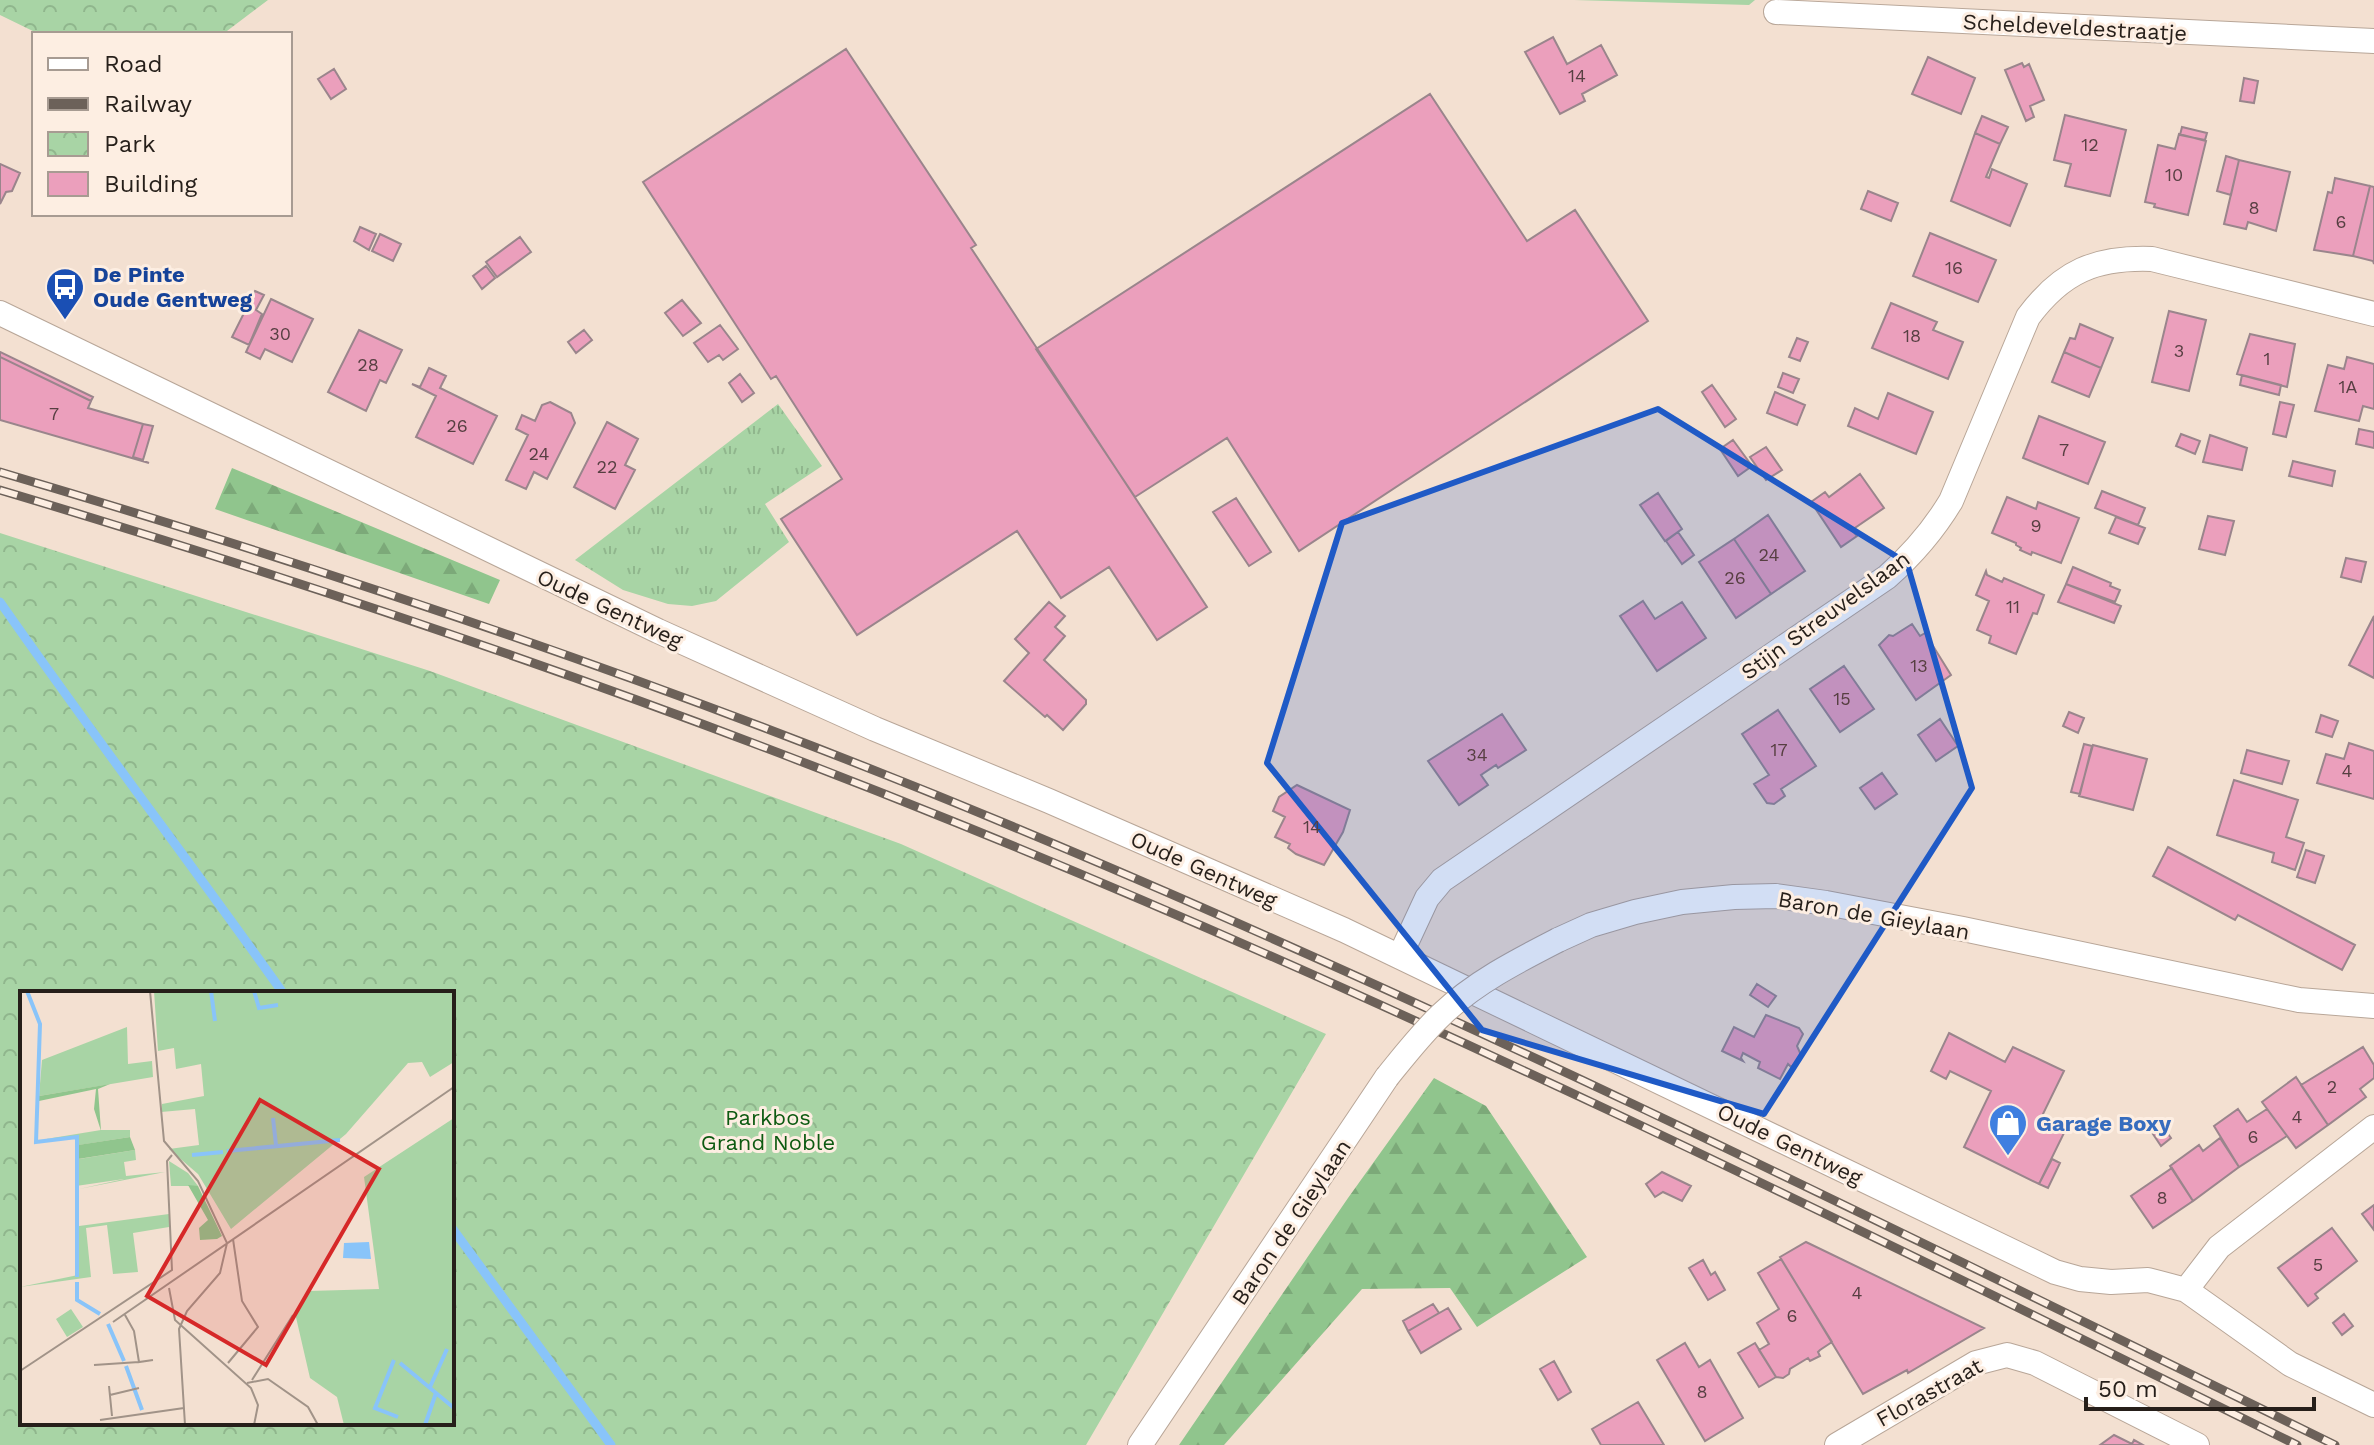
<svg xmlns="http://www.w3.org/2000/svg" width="2374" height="1445" viewBox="0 0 2374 1445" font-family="'Work Sans',sans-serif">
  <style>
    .grass { fill: url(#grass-tufts) }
    .forest { fill: url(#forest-firs) }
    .park { fill: url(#park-crowns); fill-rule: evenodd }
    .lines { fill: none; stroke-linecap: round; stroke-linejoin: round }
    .stream { stroke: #89c4f9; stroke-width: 9 }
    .building { fill: #eb9fbc; stroke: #9a858c; stroke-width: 2 }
    .minor-casing { stroke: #b8a698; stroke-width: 26 }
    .minor { stroke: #fff; stroke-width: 24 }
    .rail-casing { stroke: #6c6159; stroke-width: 9 }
    .rail { stroke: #fdeee2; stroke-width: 6; stroke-dasharray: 18; stroke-linecap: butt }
    .minor-bridge-casing { stroke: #b8a698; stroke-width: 26; stroke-linecap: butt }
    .minor-bridge { stroke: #fff; stroke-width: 24 }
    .marked { fill: #1f5ac6; fill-opacity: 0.2; stroke: #1f5ac6; stroke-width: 6; stroke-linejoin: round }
    .labels { text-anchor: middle; stroke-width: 6; stroke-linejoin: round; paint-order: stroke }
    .number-label { font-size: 18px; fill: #573f42 }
    .street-label { font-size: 22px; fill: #261f1a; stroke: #fdeee2 }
    .transit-label { font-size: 22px; font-weight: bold; fill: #164399; stroke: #fdeee2; text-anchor: start }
    .park-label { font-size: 22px; fill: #0d5a11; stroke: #fdeee2 }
    .shop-label { font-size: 22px; font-weight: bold; fill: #366cbe; stroke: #fdeee2; text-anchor: start }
    .inset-river { fill: none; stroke: #89c4f9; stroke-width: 4 }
    .inset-road { fill: none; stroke: #a19388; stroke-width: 2 }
    .view { fill: #d62828; fill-opacity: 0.15; stroke: #d62828; stroke-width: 4 }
    .inset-edge { fill: none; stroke: #261f1a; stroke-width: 4 }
  </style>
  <defs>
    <pattern id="grass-tufts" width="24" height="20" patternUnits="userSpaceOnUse" patternTransform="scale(2)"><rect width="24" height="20" fill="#a8d4a5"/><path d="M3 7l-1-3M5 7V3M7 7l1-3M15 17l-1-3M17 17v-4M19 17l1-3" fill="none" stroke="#90b68d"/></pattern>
    <pattern id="forest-firs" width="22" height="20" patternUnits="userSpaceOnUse" patternTransform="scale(2)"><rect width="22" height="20" fill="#90c58d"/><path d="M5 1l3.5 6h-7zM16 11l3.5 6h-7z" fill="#7ca979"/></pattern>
    <pattern id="park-crowns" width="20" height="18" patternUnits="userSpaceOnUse" patternTransform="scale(2)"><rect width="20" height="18" fill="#a8d4a5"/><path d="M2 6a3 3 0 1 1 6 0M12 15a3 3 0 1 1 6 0" fill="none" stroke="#90b68d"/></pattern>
  </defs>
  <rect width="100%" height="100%" fill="#f3e0d1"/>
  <path class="grass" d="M778 404 822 466 765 504 789 542 716 601 692 606 668 604 623 590 575 560Z"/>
  <path class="forest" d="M232 468 500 580 489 604 215 509Z
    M1434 1078 1486 1106 1587 1257 1477 1327 1450 1288 1362 1289 1224 1445H1179L1348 1198Z"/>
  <path class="park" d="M0 0H268L223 34H39L0 15Z
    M1574 0H1755L1749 5Z
    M0 533 430 671 901 844 1326 1034 1086 1445H0ZM452 993V1423H22V993Z"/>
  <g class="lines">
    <path class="stream" d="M0 602C92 734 190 862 283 993
      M452 1228 611 1445"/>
  </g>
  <path class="building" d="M1553 37 1567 64 1601 45 1617 75 1582 94 1585 101 1560 114 1525 52Z
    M846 49 976 245 971 248 1207 607 1157 640 1109 567 1061 598 1017 531 857 635 781 519 842 479 776 376 771 379 643 182Z
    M1928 57 1975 78 1961 114 1912 94Z
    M2022 63 2024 67 2029 64 2044 100 2030 106 2034 117 2026 121 2005 70Z
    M334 69 346 89 331 99 318 79Z
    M2244 78 2258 81 2254 103 2240 101Z
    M1430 94 1527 241 1575 210 1648 321 1299 551 1227 438 1135 497 1036 349Z
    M2065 115 2126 130 2110 196 2065 186 2071 164 2054 160Z
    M1982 116 2008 127 2000 144 1975 133Z
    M2182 127 2207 133 2205 140 2180 135Z
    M1975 133 2000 144 1986 177 1989 178 1992 169 2027 184 2010 226 1951 201Z
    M2179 134 2206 141 2188 215 2154 207 2155 204 2145 202 2158 145 2175 149Z
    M2226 156 2239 160 2231 195 2217 191Z
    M2239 160 2290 172 2276 231 2248 222 2246 229 2224 224Z
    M0 164 20 173 12 191 6 192 0 204Z
    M2335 178 2370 186 2353 256 2314 250 2328 192 2332 193Z
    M2370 186 2374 187V264L2373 261 2353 256Z
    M1868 191 1898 203 1891 221 1861 209Z
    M360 227 376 234 369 250 354 241Z
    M1930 233 1996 260 1978 302 1913 276Z
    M380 234 401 244 393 261 372 251Z
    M520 237 531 252 497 277 486 262Z
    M486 266 495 278 482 289 473 276Z
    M255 291 264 295 256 310 262 314 249 345 232 337Z
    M271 299 313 319 292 362 265 349 260 359 246 352Z
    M682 300 701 323 683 336 665 313Z
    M1891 303 1937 322 1933 330 1963 342 1948 379 1872 348Z
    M2169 311 2206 320 2189 391 2152 382Z
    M2080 324 2113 338 2101 368 2064 352 2070 338 2075 339Z
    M720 325 738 349 723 360 719 355 708 362 694 343Z
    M359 330 402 350 386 383 380 380 366 411 328 392Z
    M584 330 592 340 576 353 568 342Z
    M2250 334 2295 344 2287 387 2237 374Z
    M1797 338 1808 342 1800 361 1789 357Z
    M0 352 93 397 91 401 0 357Z
    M2064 352 2101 368 2089 397 2052 382Z
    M0 357 91 401 88 408 143 424 133 457 149 463 0 420Z
    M2347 357 2374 364V409L2363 406 2359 421 2315 411 2328 365 2344 369Z
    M429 368 446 376 440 388 497 416 473 464 416 437 436 396 412 384 420 387Z
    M1783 373 1799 379 1793 393 1778 387Z
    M740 374 754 393 742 402 729 383Z
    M2242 375 2281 385 2279 395 2240 385Z
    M1712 385 1736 419 1725 427 1702 392Z
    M1775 392 1805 405 1797 425 1767 413Z
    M1888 393 1933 412 1916 454 1848 426 1855 408 1878 419Z
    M550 402 571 413 575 423 547 479 534 472 526 489 506 480 528 435 516 429 522 415 535 421 542 405Z
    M2280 402 2294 405 2286 437 2273 434Z
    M2039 416 2105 442 2088 484 2023 458Z
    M607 422 638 439 625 465 635 470 615 509 574 487Z
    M143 424 153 426 143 460 133 457Z
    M2359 429 2374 432V448L2356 444Z
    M2181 434 2200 441 2195 454 2176 446Z
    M2210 435 2247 448 2242 470 2203 462Z
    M1733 440 1752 466 1738 476 1720 449Z
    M1766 447 1782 470 1766 480 1750 457Z
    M2293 461 2335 471 2332 486 2289 476Z
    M1860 474 1884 508 1852 530 1857 536 1841 547 1811 502 1825 492 1829 497Z
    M2102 491 2145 508 2138 525 2095 508Z
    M1658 493 1682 529 1665 541 1640 505Z
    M2007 497 2036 509 2038 502 2079 518 2061 563 2032 552 2031 555 2020 550 2021 548 2016 545V543L1992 533Z
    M1236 498 1271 552 1249 566 1213 512Z
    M1768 515 1805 571 1771 594 1734 539Z
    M2208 516 2234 521 2225 555 2199 549Z
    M2116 517 2145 528 2138 544 2109 533Z
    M1678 532 1694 555 1682 564 1666 541Z
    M1734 539 1771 594 1736 618 1699 562Z
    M2346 558 2366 562 2361 582 2341 577Z
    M2073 567 2111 583 2110 586 2120 590 2115 602 2066 584Z
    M1986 571 1987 575 2002 582 2004 578 2044 595 2037 614 2033 613 2016 654 1989 643 1991 636 1977 630 1989 601 1976 595Z
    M2066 584 2121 606 2114 623 2058 602Z
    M1643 601 1655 619 1682 602 1706 638 1657 671 1620 616Z
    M1049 602 1065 616 1055 627 1065 636 1044 660 1086 700V704L1063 730 1047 715 1045 717 1004 681 1029 653 1015 639Z
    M2374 616V678L2349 665Z
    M1912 624 1920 636 1925 633 1951 675 1916 700 1879 645 1889 635 1893 636Z
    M1844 666 1874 709 1840 732 1810 689Z
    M1778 710 1816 766 1781 789 1785 796 1774 804 1767 803 1754 784 1769 775 1742 734Z
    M2069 712 2084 718 2078 733 2063 726Z
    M1502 714 1526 750 1498 768 1496 765 1481 775 1488 785 1459 805 1428 761Z
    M2321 715 2338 721 2332 737 2316 732Z
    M1940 719 1958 746 1936 761 1918 735Z
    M2349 743 2374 751V799L2317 783 2326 754 2344 759Z
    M2084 744 2092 746 2080 794 2071 792Z
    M2093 745 2147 759 2133 810 2079 796Z
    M2247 750 2289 761 2282 784 2241 773Z
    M1882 773 1897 794 1875 809 1860 788Z
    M2234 780 2298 800 2286 837 2304 843 2295 870 2272 862 2274 853 2217 835Z
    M1297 785 1350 810 1343 832 1324 865 1296 854 1288 848 1290 844 1275 837 1285 817 1273 811 1279 797Z
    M2168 847 2355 945 2342 970 2238 915 2235 920 2153 876Z
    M2306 850 2324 856 2315 883 2297 877Z
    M1757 984 1776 996 1768 1007 1750 995Z
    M1766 1015 1799 1028 1803 1034 1797 1046 1801 1055 1797 1062 1791 1067 1788 1064 1780 1079 1758 1068 1760 1062 1743 1053 1741 1058 1743 1061 1722 1051 1734 1027 1754 1037Z
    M1949 1033 2005 1062 2013 1047 2064 1071 2040 1120 2064 1133 2039 1184 1964 1147 1991 1091 1950 1071 1946 1079 1931 1071Z
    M2363 1047 2374 1065V1078L2360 1089 2366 1097 2328 1125 2301 1085Z
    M2296 1077 2328 1125 2296 1148 2262 1102Z
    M2238 1109 2247 1122 2267 1109 2287 1136 2239 1167 2214 1126Z
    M2161 1124 2171 1138 2161 1146 2151 1131Z
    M2220 1138 2239 1167 2193 1201 2170 1166 2199 1145 2203 1151Z
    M2052 1159 2060 1163 2048 1188 2039 1184Z
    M2052 1159 2060 1163 2048 1188 2039 1184Z
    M2172 1168 2193 1201 2153 1228 2131 1196Z
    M1662 1172 1691 1186 1682 1201 1663 1192 1655 1197 1646 1184Z
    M2374 1205V1230L2362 1214Z
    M2332 1228 2357 1261 2315 1294 2318 1298 2308 1306 2278 1268Z
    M1806 1242 1984 1328 1908 1373 1907 1370 1863 1394 1780 1257Z
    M1781 1259 1832 1342 1820 1350 1818 1352 1820 1356 1810 1361 1808 1358 1790 1369 1789 1374 1783 1378 1776 1377 1759 1350 1769 1344 1757 1323 1779 1309 1758 1273Z
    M1703 1260 1711 1275 1715 1272 1725 1290 1708 1300 1689 1268Z
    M1433 1304 1439 1313 1408 1331 1403 1321Z
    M1448 1308 1461 1329 1421 1353 1408 1331Z
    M2344 1314 2353 1326 2342 1335 2333 1323Z
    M1685 1343 1699 1367 1710 1360 1743 1418 1705 1441 1657 1360Z
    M1755 1343 1776 1377 1759 1387 1738 1353Z
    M1554 1361 1571 1392 1558 1400 1540 1369Z
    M1638 1402 1664 1445H1601L1592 1429Z
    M2114 1435 2132 1444 2134 1440 2143 1445H2100Z"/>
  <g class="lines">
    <defs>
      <path id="minor" d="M1776 12 2374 41
        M0 313 658 631 875 729 1049 801 1344 930 2055 1272 2080 1279 2111 1282 2148 1280 2186 1290 2290 1364 2374 1405
        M1558 940 1591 925 1635 912 1682 902 1734 897 1776 896 1826 903 1963 929 2299 1000 2374 1006
        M1400 956 1427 898 1442 880 1887 577C1913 554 1933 531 1951 501L2028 317C2062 271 2096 257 2152 259L2374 314
        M2186 1290 2219 1247 2374 1127
        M1140 1445 1387 1077
        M1837 1445 1976 1363 2007 1355 2035 1363 2197 1445"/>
    </defs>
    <use href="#minor" class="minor-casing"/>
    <use href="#minor" class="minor"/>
    <defs>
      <path id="rail" d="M0 472C341 573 680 688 1009 825 1460 1013 1897 1230 2335 1445
        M0 490C324 587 644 696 957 823 1414 1008 1855 1227 2297 1445"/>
    </defs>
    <use href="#rail" class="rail-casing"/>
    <use href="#rail" class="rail"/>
    <defs>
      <path id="minor-bridge" d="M1387 1077C1404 1056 1421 1034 1441 1015 1474 983 1517 961 1558 940"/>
    </defs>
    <use href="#minor-bridge" class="minor-bridge-casing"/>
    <use href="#minor-bridge" class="minor-bridge"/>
  </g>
  <path class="marked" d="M1658 409 1907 563 1972 788 1764 1114 1482 1030 1267 763 1342 523Z"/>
  <defs>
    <symbol id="bus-pin" viewBox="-11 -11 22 30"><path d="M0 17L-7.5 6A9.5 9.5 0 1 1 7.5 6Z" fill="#1a4fb4" stroke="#fdeee2"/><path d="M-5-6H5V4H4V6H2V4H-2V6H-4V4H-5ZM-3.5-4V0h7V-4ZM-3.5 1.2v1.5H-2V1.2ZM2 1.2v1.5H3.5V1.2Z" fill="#fff"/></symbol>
    <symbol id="shop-pin" viewBox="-11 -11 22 30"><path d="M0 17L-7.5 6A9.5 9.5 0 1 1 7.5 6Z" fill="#3f7fe0" stroke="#fdeee2"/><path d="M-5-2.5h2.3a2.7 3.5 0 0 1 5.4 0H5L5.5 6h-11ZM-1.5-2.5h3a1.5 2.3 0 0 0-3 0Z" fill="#fff"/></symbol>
  </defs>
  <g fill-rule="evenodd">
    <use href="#bus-pin" x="43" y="265" width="44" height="60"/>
    <use href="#shop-pin" x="1986" y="1101" width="44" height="60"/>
  </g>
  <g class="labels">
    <g class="number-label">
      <text x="1577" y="82">14</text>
      <text x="2090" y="151">12</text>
      <text x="2174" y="181">10</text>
      <text x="2254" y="214">8</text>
      <text x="2341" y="228">6</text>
      <text x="1954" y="274">16</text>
      <text x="280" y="340">30</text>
      <text x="1912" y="342">18</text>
      <text x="2179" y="357">3</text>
      <text x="2267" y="365">1</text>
      <text x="368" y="371">28</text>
      <text x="2348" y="393">1A</text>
      <text x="54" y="420">7</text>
      <text x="457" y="432">26</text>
      <text x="2064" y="456">7</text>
      <text x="539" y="460">24</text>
      <text x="607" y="473">22</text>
      <text x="2036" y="532">9</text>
      <text x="1769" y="561">24</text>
      <text x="1735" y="584">26</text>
      <text x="2013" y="613">11</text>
      <text x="1919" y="672">13</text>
      <text x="1842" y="705">15</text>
      <text x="1779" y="756">17</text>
      <text x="1477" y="761">34</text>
      <text x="2347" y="777">4</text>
      <text x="1312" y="833">14</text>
      <text x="2332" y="1093">2</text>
      <text x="2297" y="1123">4</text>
      <text x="2253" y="1143">6</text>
      <text x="2162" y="1204">8</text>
      <text x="2318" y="1271">5</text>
      <text x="1857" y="1299">4</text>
      <text x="1792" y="1322">6</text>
      <text x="1702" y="1398">8</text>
    </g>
    <g class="street-label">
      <text transform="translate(2075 27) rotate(3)" y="8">Scheldeveldestraatje</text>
      <text transform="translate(610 608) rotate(25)" y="8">Oude Gentweg</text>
      <text transform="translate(1825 615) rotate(-36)" y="8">Stijn Streuvelslaan</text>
      <text transform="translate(1204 869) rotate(24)" y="8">Oude Gentweg</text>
      <text transform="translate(1874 915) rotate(10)" y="8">Baron de Gieylaan</text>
      <text transform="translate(1790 1144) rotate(26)" y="8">Oude Gentweg</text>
      <text transform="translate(1291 1222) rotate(-56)" y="8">Baron de Gieylaan</text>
      <text transform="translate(1929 1392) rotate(-29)" y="8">Florastraat</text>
    </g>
    <g class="transit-label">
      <text x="93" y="282">De Pinte<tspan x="93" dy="25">Oude Gentweg</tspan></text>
    </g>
    <g class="park-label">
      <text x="768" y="1125">Parkbos<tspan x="768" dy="25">Grand Noble</tspan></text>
    </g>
    <g class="shop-label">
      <text x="2036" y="1131">Garage Boxy</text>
    </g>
  </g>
  <g transform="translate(20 991)">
    <rect width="434" height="434" fill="#f3e0d1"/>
    <path d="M107 36 108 73 132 70 133 86 19 105 22 69ZM81 139H110V146L59 154V168L115 159 116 169 104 171 106 185 145 181 59 198 104 188 56 195V146L26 148ZM149 170 168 182 178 195H151ZM149 223V236L113 242 118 281 93 283 87 234 66 237 71 286 0 296 58 284 59 235ZM51 318 63 336 47 346 36 328Z" fill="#a8d4a5"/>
    <path d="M90 93 78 98 81 140 74 118 76 98 19 110V105ZM110 146 115 159 58 168V154ZM168 194 178 195 202 245 197 248 180 249 179 237 188 229Z" fill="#90c58d"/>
    <path d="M134 0H434V71L410 86 402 71 388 72 326 143 211 238 178 183 149 158 179 154 175 118 141 121 142 113 184 105 181 73 156 78 154 57 138 60ZM434 127V434H324L317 406 290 387 275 322 289 300 359 298 344 186Z" fill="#a8d4a5"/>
    <path d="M349 251 351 268 323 267 324 252Z" fill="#89c4f9"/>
    <path class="inset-river" d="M7 0 20 33 16 151 57 146V286M191 0 195 30M234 0 239 17 258 14M253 127 256 154M207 160 320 149M172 164 203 161M57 291V309L80 323M88 333 104 370M374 369 355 417 378 426M380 372 434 417M106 375 122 419M410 396 427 358M405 434 416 402"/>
    <path class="inset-road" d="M130 0 144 150 178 190 207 252 200 282 167 320 159 338 165 434M149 297 155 329 231 397 238 414 234 434M105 324 114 340 119 371 133 369M93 331 434 96M208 372 238 336 222 310 213 248M74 374 119 371M0 380 152 279 147 170 152 164M232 389 273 324M227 392 248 388 288 416 298 434M89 395 92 425M90 404 119 397M80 429 164 417"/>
    <path class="view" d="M240 109 359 178 246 374 127 305Z"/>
    <rect width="434" height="434" class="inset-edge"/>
  </g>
  <rect x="32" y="32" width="260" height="184" fill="#fdeee2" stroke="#a79b92" stroke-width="2"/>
  <rect x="48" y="58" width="40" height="12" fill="#ffffff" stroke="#a79b92" stroke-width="2"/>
  <text x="104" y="72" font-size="24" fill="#261f1a">Road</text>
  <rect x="48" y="98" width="40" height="12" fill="#6c6159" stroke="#a79b92" stroke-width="2"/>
  <text x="104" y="112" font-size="24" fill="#261f1a">Railway</text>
  <rect x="48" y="132" width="40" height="24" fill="url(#park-crowns)" stroke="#a79b92" stroke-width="2"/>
  <text x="104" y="152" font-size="24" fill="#261f1a">Park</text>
  <rect x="48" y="172" width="40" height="24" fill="#eb9fbc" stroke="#a79b92" stroke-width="2"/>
  <text x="104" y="192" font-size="24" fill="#261f1a">Building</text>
  <path d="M2086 1397v12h228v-12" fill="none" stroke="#261f1a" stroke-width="4"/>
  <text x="2098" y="1397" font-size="24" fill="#261f1a" stroke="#fdeee2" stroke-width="6" paint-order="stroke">50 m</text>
</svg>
